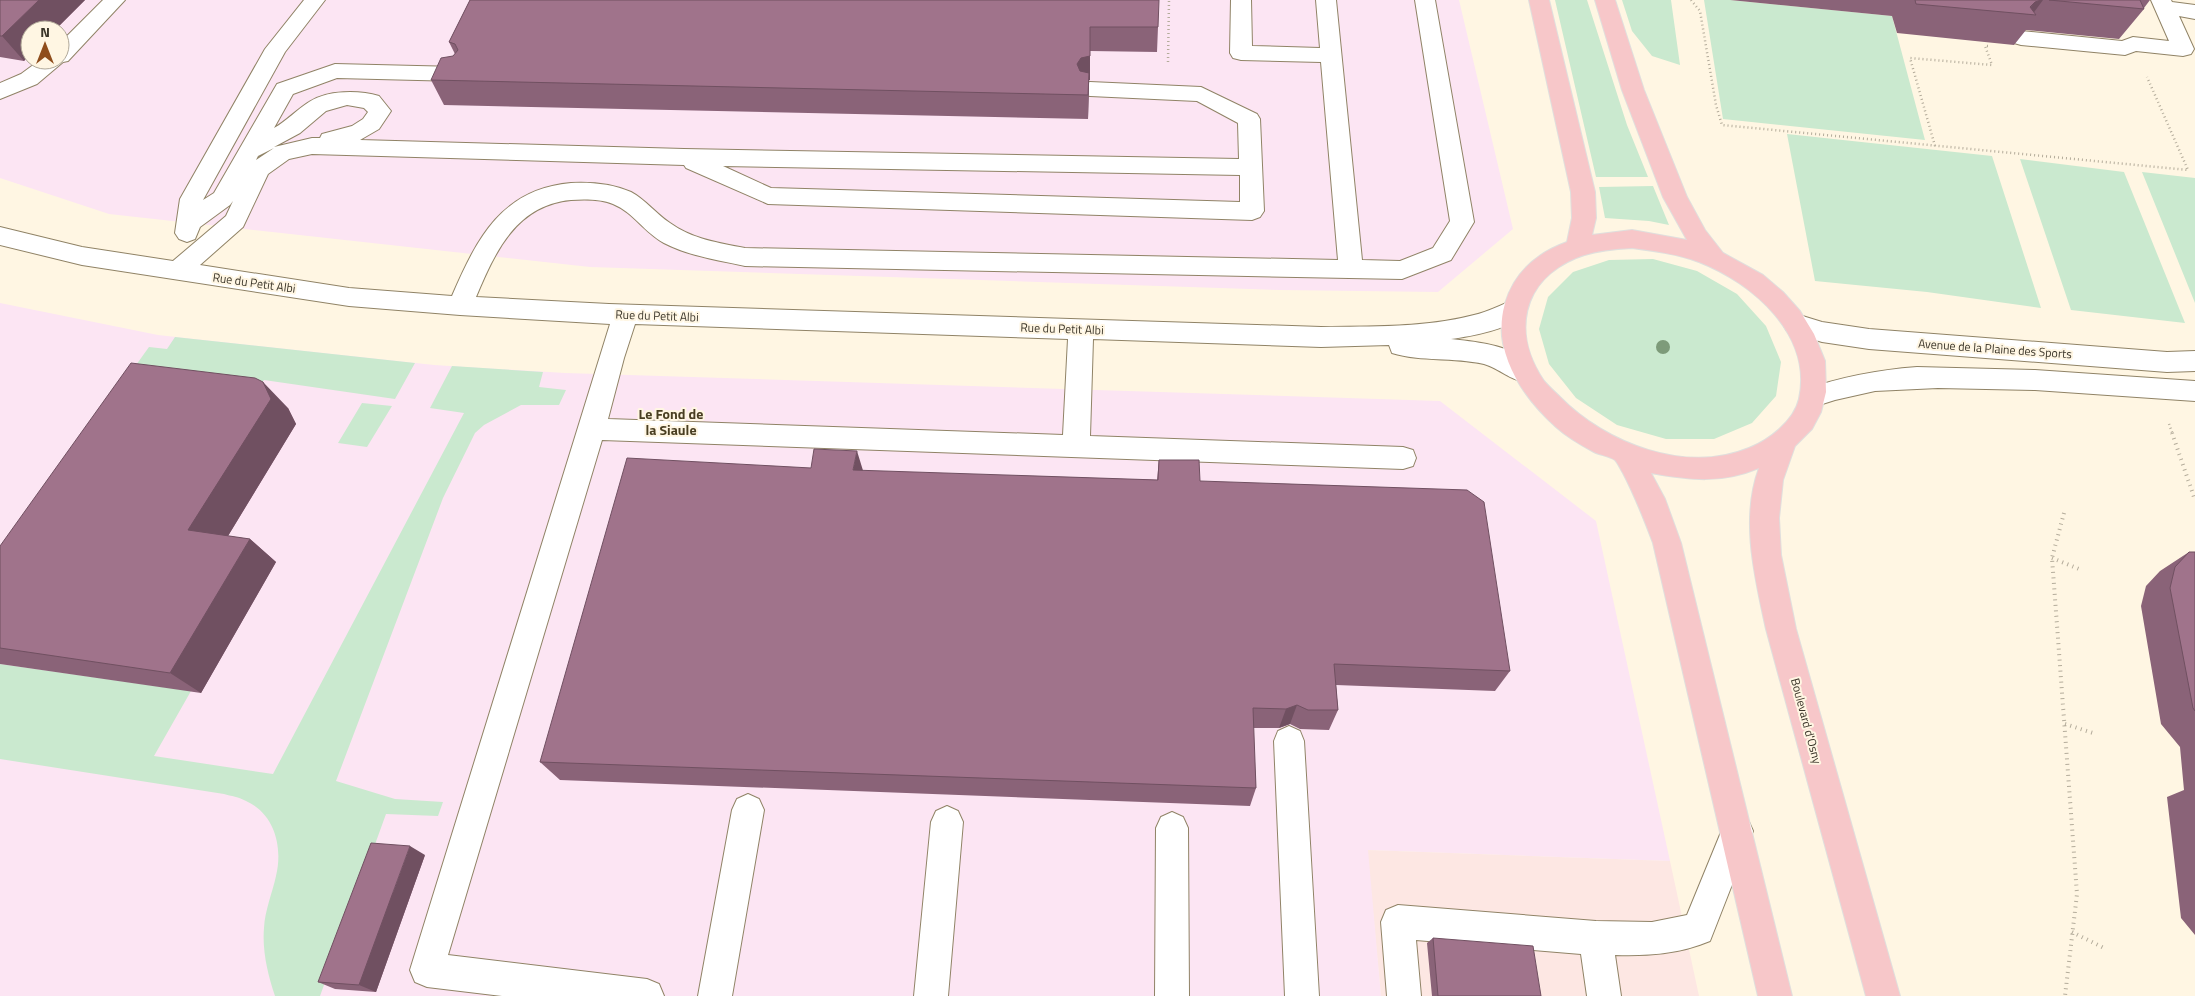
<svg xmlns="http://www.w3.org/2000/svg" width="2195" height="996" viewBox="0 0 2195 996" font-family="'Titillium Web',sans-serif">
  <style>
    .commercial { fill: #fde7e3 }
    .industrial { fill: #fce5f3; fill-rule: evenodd }
    .green { fill: #cae9cf }
    .lines { fill: none; stroke-linecap: round; stroke-linejoin: round }
    .minor-casing { stroke: #908366; stroke-width: 2 }
    .major-casing { stroke: #e0dfdd; stroke-width: 2 }
    .path-far1 { stroke: #b4ac9b; stroke-width: 2.5; stroke-dasharray: 1 3; stroke-linecap: butt }
    .path { stroke: #b4ac9b; stroke-width: 4; stroke-dasharray: 1 4.5; stroke-linecap: butt }
    .minor { fill: #fff; fill-rule: evenodd }
    .major { fill: #f7c7c9; fill-rule: evenodd }
    .tree { fill: #7d9b7a }
    .wall { fill: #8a6378 }
    .shaded-wall { fill: #705061 }
    .building { fill: #a0738b; stroke: #705061 }
    .labels { text-anchor: middle; stroke-width: 4; stroke-linejoin: round; paint-order: stroke }
    .street-label { font-size: 12px; fill: #3c362a; stroke: #fff6e3 }
    .neighbourhood-label { font-size: 14px; font-weight: bold; fill: #493e22; stroke: #fff6e3 }
  </style>
  <rect width="100%" height="100%" fill="#fff6e3"/>
  <path class="commercial" d="M1367 850 1670 861 1699 996H1381Z"/>
  <path class="industrial" d="M0 0H1459L1513 229 1438 292 1280 290 590 267 109 214 0 178ZM30 30H60V60H30Z
    M0 303 158 335 434 365 565 373 1440 401 1596 521 1670 861 1368 850 1381 996H0Z"/>
  <path class="green" d="M1555 0H1587L1627 125 1648 177H1596Z
    M1622 0H1671L1680 65 1652 56 1632 31Z
    M1704 0H1730L1892 16 1925 140 1723 119Z
    M1787 134 1992 156 2041 308 1927 292 1815 281Z
    M2020 159 2124 172 2185 323 2071 310Z
    M2142 172 2195 178V303Z
    M1653 186 1669 225 1649 221 1605 218 1599 187Z
    M1653 259 1697 271 1737 294 1766 326 1781 362 1776 396 1752 423 1714 439H1666L1617 425 1576 398 1549 364 1539 329 1548 297 1573 272 1609 260Z
    M175 337 415 363 395 399 264 380 250 400 0 554 149 347 167 349Z
    M452 366 543 372 539 387 566 390 559 405H521L484 425 475 433 443 498 336 781 395 799 443 802 438 816 386 814 320 996H275C268 975 262 951 264 928 265 910 272 894 276 876 283 847 275 814 246 801 239 797 231 796 224 794L0 759V664L191 691 154 756 273 774 464 413 430 408Z
    M362 403 392 406 367 447 338 443Z"/>
  <g class="lines">
    <defs>
      <path id="minor" d="M103 0H125L68 61 63 62 37 84 0 99V83L21 74 40 60H60V43Z
        M304 0H325L285 52 203 200 214 193 277 84 335 64 458 67 466 69 469 74 466 79 458 81 337 78 293 94 274 128C287 121 296 110 309 102 327 90 359 90 379 96L391 111 379 129 360 140 684 149 1239 159 1238 123 1197 101 1090 96 1082 94 1079 89 1082 84 1090 82 1201 87 1257 114 1260 119 1264 211 1260 217 1252 220 768 204 686 168 684 165 312 154 289 159 268 174 243 227 200 265 349 288 452 296C477 238 502 189 571 183 591 182 613 184 631 192 646 200 656 214 670 223 692 239 719 243 745 248L1338 260 1321 62 1241 60 1233 58 1230 53 1231 0H1251L1252 46 1320 48 1316 0H1336L1362 260 1400 261 1433 248 1450 221 1415 0H1435L1474 222 1451 260 1402 279 745 266C718 260 689 256 664 243 645 233 633 212 613 204 601 199 584 199 571 200 516 205 495 252 476 297L609 304 1321 327C1372 326 1425 328 1474 315 1488 312 1500 305 1514 300L1523 303 1526 310C1516 329 1472 336 1451 339 1478 342 1523 346 1537 373L1533 380C1515 386 1502 369 1484 364 1454 357 1421 362 1392 353L1389 345 1321 347 1093 339 1090 436 1403 447 1413 450 1416 458 1413 466 1403 469 602 440 448 955 647 979 659 984 664 996H502L427 987 415 982 410 970 610 324 460 315 349 306 82 265 0 245V227L82 247 173 261 226 216 233 201 230 205 200 227 195 239 187 242 179 239 175 233 180 199 265 49ZM347 105 364 108 368 112 363 119 352 126 322 134 320 138H312L274 147 300 133 326 111ZM274 148 256 160 258 156ZM723 166 1240 175V202L771 188ZM635 324 1068 339 1063 435 608 419 624 358Z
        M2151 0H2171L2172 2 2195 5V19L2179 16 2194 49 2191 54 2183 56 2136 51 2125 55 2021 45 2014 43 2010 38 2014 33 2021 31 2122 41 2133 37 2169 41Z
        M1796 314 1822 322 1869 329 2167 352 2195 351V371L2167 372 1869 349 1822 342 1787 331 1783 324 1787 317Z
        M1917 367 2035 370 2195 381V401L2035 390 1938 388 1875 391 1835 400 1813 407 1804 404 1800 397 1804 390C1841 377 1877 370 1917 367Z
        M1289 726 1300 731 1304 741 1319 996H1285L1274 741 1278 731Z
        M748 794 759 799 764 810 732 996H698L732 810 737 799Z
        M947 806 958 811 963 822 948 996H914L931 822 936 811Z
        M1172 812 1183 817 1188 828 1189 996H1155L1156 828 1161 817Z
        M1737 815 1748 820 1753 831 1710 941C1679 954 1648 956 1615 955L1621 996H1587L1581 954 1416 940 1421 996H1387L1381 922 1386 910 1398 905 1596 921 1652 922 1687 915 1726 820Z"/>
      <path id="major" d="M1529 0H1549L1595 192 1596 218 1592 235 1632 230 1687 240 1663 197 1622 90 1595 0H1615L1644 90 1687 197 1705 230 1723 253 1763 275 1783 292 1800 311 1814 334 1825 361 1826 392 1821 412 1812 429 1795 446 1783 480 1779 518 1781 555 1796 629 1900 996H1866L1766 629C1755 578 1740 519 1759 468 1721 484 1690 480 1651 473L1665 499 1681 543 1792 996H1758L1653 543C1644 519 1635 496 1623 473 1621 470 1618 463 1615 460 1609 456 1600 455 1594 452 1581 445 1566 436 1556 427 1515 390 1483 336 1514 283 1526 263 1545 250 1567 242L1572 218 1571 192ZM1632 248C1655 251 1677 254 1699 262 1753 283 1813 335 1799 399 1794 421 1769 440 1749 448 1686 474 1606 444 1560 397 1555 392 1549 387 1544 381 1512 334 1521 281 1576 258 1593 251 1613 249 1632 248Z"/>
    </defs>
    <use href="#minor" class="minor-casing"/>
    <use href="#major" class="major-casing"/>
    <path class="path-far1" d="M1691 0 1700 11 1716 105 1722 125 2188 170 2147 77
      M1168 62 1169 0
      M1935 146 1910 58 1992 65 1985 46H1990
      M2169 424 2173 435"/>
    <path class="path" d="M2172 433 2195 500
      M2064 513 2052 558 2077 894 2065 996
      M2052 558 2079 569
      M2065 724 2096 734
      M2072 932 2106 949"/>
    <use href="#minor" class="minor"/>
    <use href="#major" class="major"/>
  </g>
  <circle class="tree" cx="1663" cy="347" r="7"/>
  <path class="wall" d="M0 0H85L55 30H30V54L24 61 0 57Z
    M470 0 1158 27 1157 52 1090 51 1088 119 444 105 431 80 455 54 449 42Z
    M1730 0H2150L2144 8V9L2119 39 2026 30 2014 45 1897 33 1892 16Z
    M288 408 296 424 228 536 250 539 276 562 201 693 0 664V546Z
    M1159 460 1200 481 1510 671 1495 691 1336 685 1338 710 1329 730 1300 729 1290 724 1279 728H1253L1256 788 1250 806 560 780 540 762 863 471 1157 480Z
    M2189 552H2195V935L2181 918 2167 797 2184 790 2180 747 2161 724 2141 606 2146 586 2160 571Z
    M425 855 376 992 335 989 318 982Z
    M1433 938 1541 996H1432L1427 943Z"/>
  <path class="shaded-wall" d="M39 0H85L55 30H30V54L24 61 2 36Z
    M2041 0H2043L2032 15 2025 14 2035 2Z
    M1090 27V80H1089L1088 119V95L1082 82 1077 64Z
    M263 382 288 408 296 424 217 554 188 530Z
    M857 451 865 477 853 470Z
    M250 539 276 562 201 693 170 673Z
    M1297 705 1290 724 1279 728 1286 709Z
    M410 846 425 855 376 992 359 985Z"/>
  <path class="building" d="M0 0H39L2 36H0Z
    M470 0H1159L1158 27H1090V56L1081 58 1077 64 1080 71 1089 73 1088 95 431 80 441 58 453 56 458 50 455 44 449 42Z
    M1915 0H2041L2035 2 2030 7 2036 15 1916 4Z
    M2049 0H2140L2144 9Z
    M131 363 255 378 263 382 271 399 188 530 250 539 170 673 0 648V546Z
    M814 449 857 451 853 470 1158 480 1159 460H1199L1200 481 1467 490 1484 502 1510 671 1334 664 1338 710H1308L1297 705 1286 709 1253 708 1256 788 540 762 627 458 811 468Z
    M2189 552H2195V711L2193 708 2170 588 2175 567Z
    M371 843 410 846 359 985 318 982Z
    M1433 938 1533 946 1541 996H1438Z"/>
  <g class="labels">
    <g class="street-label">
      <text transform="translate(254 283) rotate(8)" y="4">Rue du Petit Albi</text>
      <text transform="translate(657 316) rotate(2)" y="4">Rue du Petit Albi</text>
      <text transform="translate(1062 329) rotate(2)" y="4">Rue du Petit Albi</text>
      <text transform="translate(1995 349) rotate(4)" y="4">Avenue de la Plaine des Sports</text>
      <text transform="translate(1806 721) rotate(75)" y="4">Boulevard d'Osny</text>
    </g>
    <g class="neighbourhood-label">
      <text x="671" y="419">Le Fond de<tspan x="671" dy="16">la Siaule</tspan></text>
    </g>
  </g>
  <g transform="translate(45 45)"><circle r="24" fill="#fff6e3" stroke="#b1a999"/>
  <path d="M0-4L9 19L0 12L-9 19Z" fill="#8f4d1c"/>
  <text y="-8" font-size="14" font-weight="bold" text-anchor="middle" fill="#3c362a">N</text>
  </g>
</svg>
